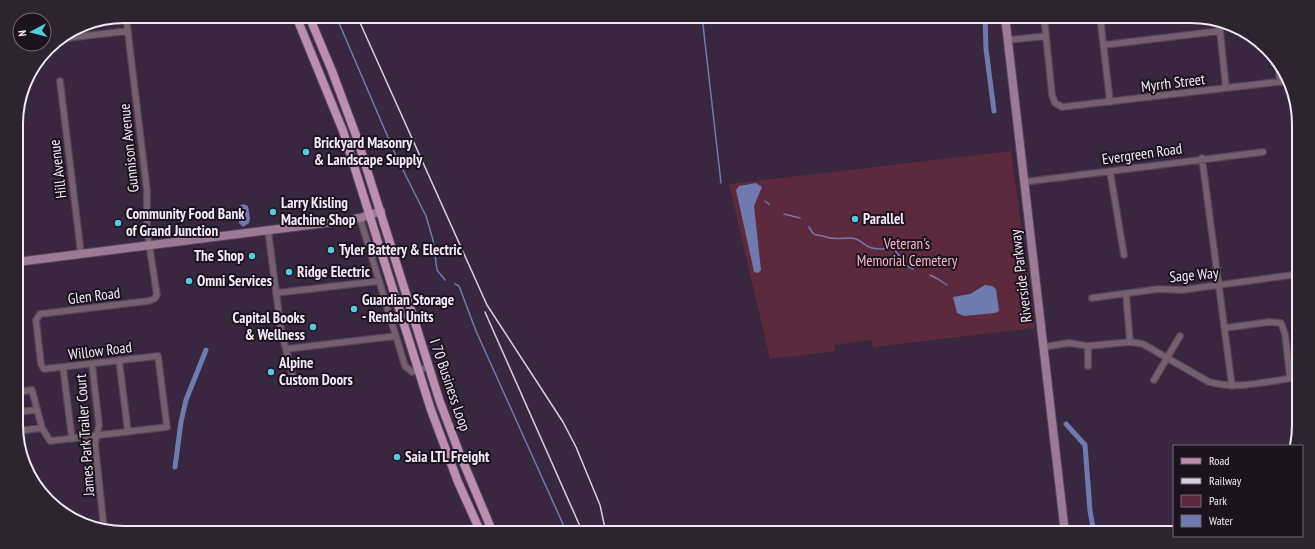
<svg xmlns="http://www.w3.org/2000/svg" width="1315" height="549" viewBox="0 0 1315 549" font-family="'PT Sans Narrow',sans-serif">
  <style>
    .green { fill: #5d293d }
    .water { fill: #717aaf }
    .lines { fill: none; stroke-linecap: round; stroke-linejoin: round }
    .stream { stroke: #717aaf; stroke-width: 1.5 }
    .canal { stroke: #717aaf; stroke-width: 5 }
    .street-casing { stroke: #57465d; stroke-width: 8 }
    .secondary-casing { stroke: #57465d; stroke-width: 10 }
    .primary-casing { stroke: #57465d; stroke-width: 10 }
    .street { stroke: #76606f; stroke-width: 5.5 }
    .secondary { stroke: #9d7a93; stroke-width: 8 }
    .primary { stroke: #bc8fae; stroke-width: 8 }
    .rail { stroke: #dacddf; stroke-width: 1.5 }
    .poi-dot { fill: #57c9e2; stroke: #1c131f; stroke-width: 1.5 }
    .labels { text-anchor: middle; stroke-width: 4; stroke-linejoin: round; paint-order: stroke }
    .street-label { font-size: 15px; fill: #f4e8f9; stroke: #1c131f }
    .poi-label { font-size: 15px; font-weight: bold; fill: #f4e8f9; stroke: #1c131f; text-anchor: start }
    .park-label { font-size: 15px; fill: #fbb2ca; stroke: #1c131f }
    .rim { fill: none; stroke: #f4e8f9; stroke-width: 2 }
  </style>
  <rect width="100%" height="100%" fill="#39273f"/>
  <path class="green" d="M1011 151 1035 328 873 347 872 340 834 345 835 351 770 359 729 184Z"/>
  <path class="water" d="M756 183 762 187 754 206 761 270 758 273 754 272 753 267 736 190 739 186Z
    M243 204 248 206 250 218 249 223 243 227 239 223 237 207Z
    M985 285 992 286 996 289 999 311 995 313 964 316 957 313 953 297 970 294Z"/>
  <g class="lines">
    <path class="stream" d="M336 16 396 156 426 216 433 240 437 270 445 280
      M702 16 721 183
      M765 201 769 204
      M784 214 800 218
      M809 227C816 239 815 233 826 237 838 241 847 236 856 239 862 241 866 247 872 248 891 252 894 241 903 264L913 269
      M930 275 938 279 947 285
      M455 284 459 286 476 331 567 533"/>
    <path class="canal" d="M985 16 986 49 994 111
      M1066 424 1085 445 1090 511 1094 533
      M175 467 181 422 186 400 206 350"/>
    <defs>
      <path id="street" d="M1044 16 1052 95 1055 103 1062 107 1286 81
        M1100 16 1110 102
        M1219 21 1226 88
        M58 39 128 31
        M1008 40 1046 36
        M1104 45 1220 31
        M1278 60 1280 82
        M60 81 81 254
        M1202 158 1232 386
        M1110 171 1124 255
        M1024 182 1263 152
        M360 218 405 366 412 372 429 367
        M268 230 281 330 293 377
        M276 293 379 281
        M1126 294 1130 342
        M1092 298 1159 289 1182 290 1299 274
        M1225 328 1269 322 1281 323 1285 334 1290 378
        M1088 346V366
        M1043 347 1069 343 1088 346 1130 342 1143 344 1209 382C1238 390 1269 381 1299 377
        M286 349 396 336
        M119 360 128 432
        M92 364 99 425 95 444 104 529
        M63 367 72 439
        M1154 380 1180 336
        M17 392 32 390 42 428 50 441 167 427 158 356 44 369 41 364 36 320 40 314 148 301 154 299 157 295 147 230V191L126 16
        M17 412 36 410
        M17 431 42 428"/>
      <path id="secondary" d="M1005 16 1065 533
        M17 262 333 222 360 218 381 211"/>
      <path id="primary" d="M296 16 343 131 431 410 458 482 481 533
        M309 16 332 71 357 138 440 402 459 452 493 533"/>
    </defs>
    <use href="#street" class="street-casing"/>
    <use href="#secondary" class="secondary-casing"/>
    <use href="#primary" class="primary-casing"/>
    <use href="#street" class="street"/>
    <use href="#secondary" class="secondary"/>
    <use href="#primary" class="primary"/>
    <path class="rail" d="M357 16 487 305 563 422 576 447 600 505 606 533
      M485 312 583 533"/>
  </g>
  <g class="poi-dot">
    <circle cx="306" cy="152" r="4"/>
    <circle cx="273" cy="212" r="4"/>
    <circle cx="855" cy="219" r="4"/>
    <circle cx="118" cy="223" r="4"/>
    <circle cx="331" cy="250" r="4"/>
    <circle cx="252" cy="256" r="4"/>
    <circle cx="289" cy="272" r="4"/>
    <circle cx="189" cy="281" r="4"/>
    <circle cx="354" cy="309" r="4"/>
    <circle cx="313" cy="327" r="4"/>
    <circle cx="271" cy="372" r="4"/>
    <circle cx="397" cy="457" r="4"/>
  </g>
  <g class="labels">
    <g class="street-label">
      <text transform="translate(1173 83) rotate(-7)" y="5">Myrrh Street</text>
      <text transform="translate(129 148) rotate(-96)" y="5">Gunnison Avenue</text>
      <text transform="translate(1142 154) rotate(-8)" y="5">Evergreen Road</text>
      <text transform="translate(58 169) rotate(-97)" y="5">Hill Avenue</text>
      <text transform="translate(1194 275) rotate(-5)" y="5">Sage Way</text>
      <text transform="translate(1021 276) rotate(-97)" y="5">Riverside Parkway</text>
      <text transform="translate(94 296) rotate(-7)" y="5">Glen Road</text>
      <text transform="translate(100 351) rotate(-7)" y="5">Willow Road</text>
      <text transform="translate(450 385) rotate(71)" y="5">I 70 Business Loop</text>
      <text transform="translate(85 435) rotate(-94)" y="5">James Park Trailer Court</text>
    </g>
    <g class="poi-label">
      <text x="314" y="148">Brickyard Masonry<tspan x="314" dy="17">&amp; Landscape Supply</tspan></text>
      <text x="281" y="208">Larry Kisling<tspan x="281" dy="17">Machine Shop</tspan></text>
      <text x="126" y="219">Community Food Bank<tspan x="126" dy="17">of Grand Junction</tspan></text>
      <text x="863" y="224">Parallel</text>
      <text x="339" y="255">Tyler Battery &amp; Electric</text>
      <text x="244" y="261" text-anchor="end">The Shop</text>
      <text x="297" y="277">Ridge Electric</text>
      <text x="197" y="286">Omni Services</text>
      <text x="362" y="305">Guardian Storage<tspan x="362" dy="17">- Rental Units</tspan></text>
      <text x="305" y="323" text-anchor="end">Capital Books<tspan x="305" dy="17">&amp; Wellness</tspan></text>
      <text x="279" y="368">Alpine<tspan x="279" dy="17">Custom Doors</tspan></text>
      <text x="405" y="462">Saia LTL Freight</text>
    </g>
    <g class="park-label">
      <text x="907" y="249">Veteran's<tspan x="907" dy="17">Memorial Cemetery</tspan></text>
    </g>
  </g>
  <path d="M0 0H1315V549H0ZM124 23H1191A101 101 0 0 1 1292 124V425A101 101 0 0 1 1191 526H124A101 101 0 0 1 23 425V124A101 101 0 0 1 124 23Z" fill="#2d2430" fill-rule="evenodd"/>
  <path class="rim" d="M124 23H1191A101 101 0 0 1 1292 124V425A101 101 0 0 1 1191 526H124A101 101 0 0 1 23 425V124A101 101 0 0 1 124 23Z"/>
  <rect x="1173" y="445" width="130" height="92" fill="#1c131f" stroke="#726876"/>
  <rect x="1181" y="458" width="20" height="6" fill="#bc8fae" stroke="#726876"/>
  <text x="1209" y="465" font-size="12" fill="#f4e8f9">Road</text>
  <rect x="1181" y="478" width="20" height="6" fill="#dacddf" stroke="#726876"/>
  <text x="1209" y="485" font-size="12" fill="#f4e8f9">Railway</text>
  <rect x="1181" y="495" width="20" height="12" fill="#5d293d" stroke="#726876"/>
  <text x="1209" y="505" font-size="12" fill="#f4e8f9">Park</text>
  <rect x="1181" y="515" width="20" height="12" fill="#717aaf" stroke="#726876"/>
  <text x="1209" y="525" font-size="12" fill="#f4e8f9">Water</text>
  <g transform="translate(32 32) rotate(263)"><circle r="19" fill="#1c131f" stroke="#726876"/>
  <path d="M0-3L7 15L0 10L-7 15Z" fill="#57c9e2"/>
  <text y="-6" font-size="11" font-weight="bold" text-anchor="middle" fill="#f4e8f9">N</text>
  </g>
</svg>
